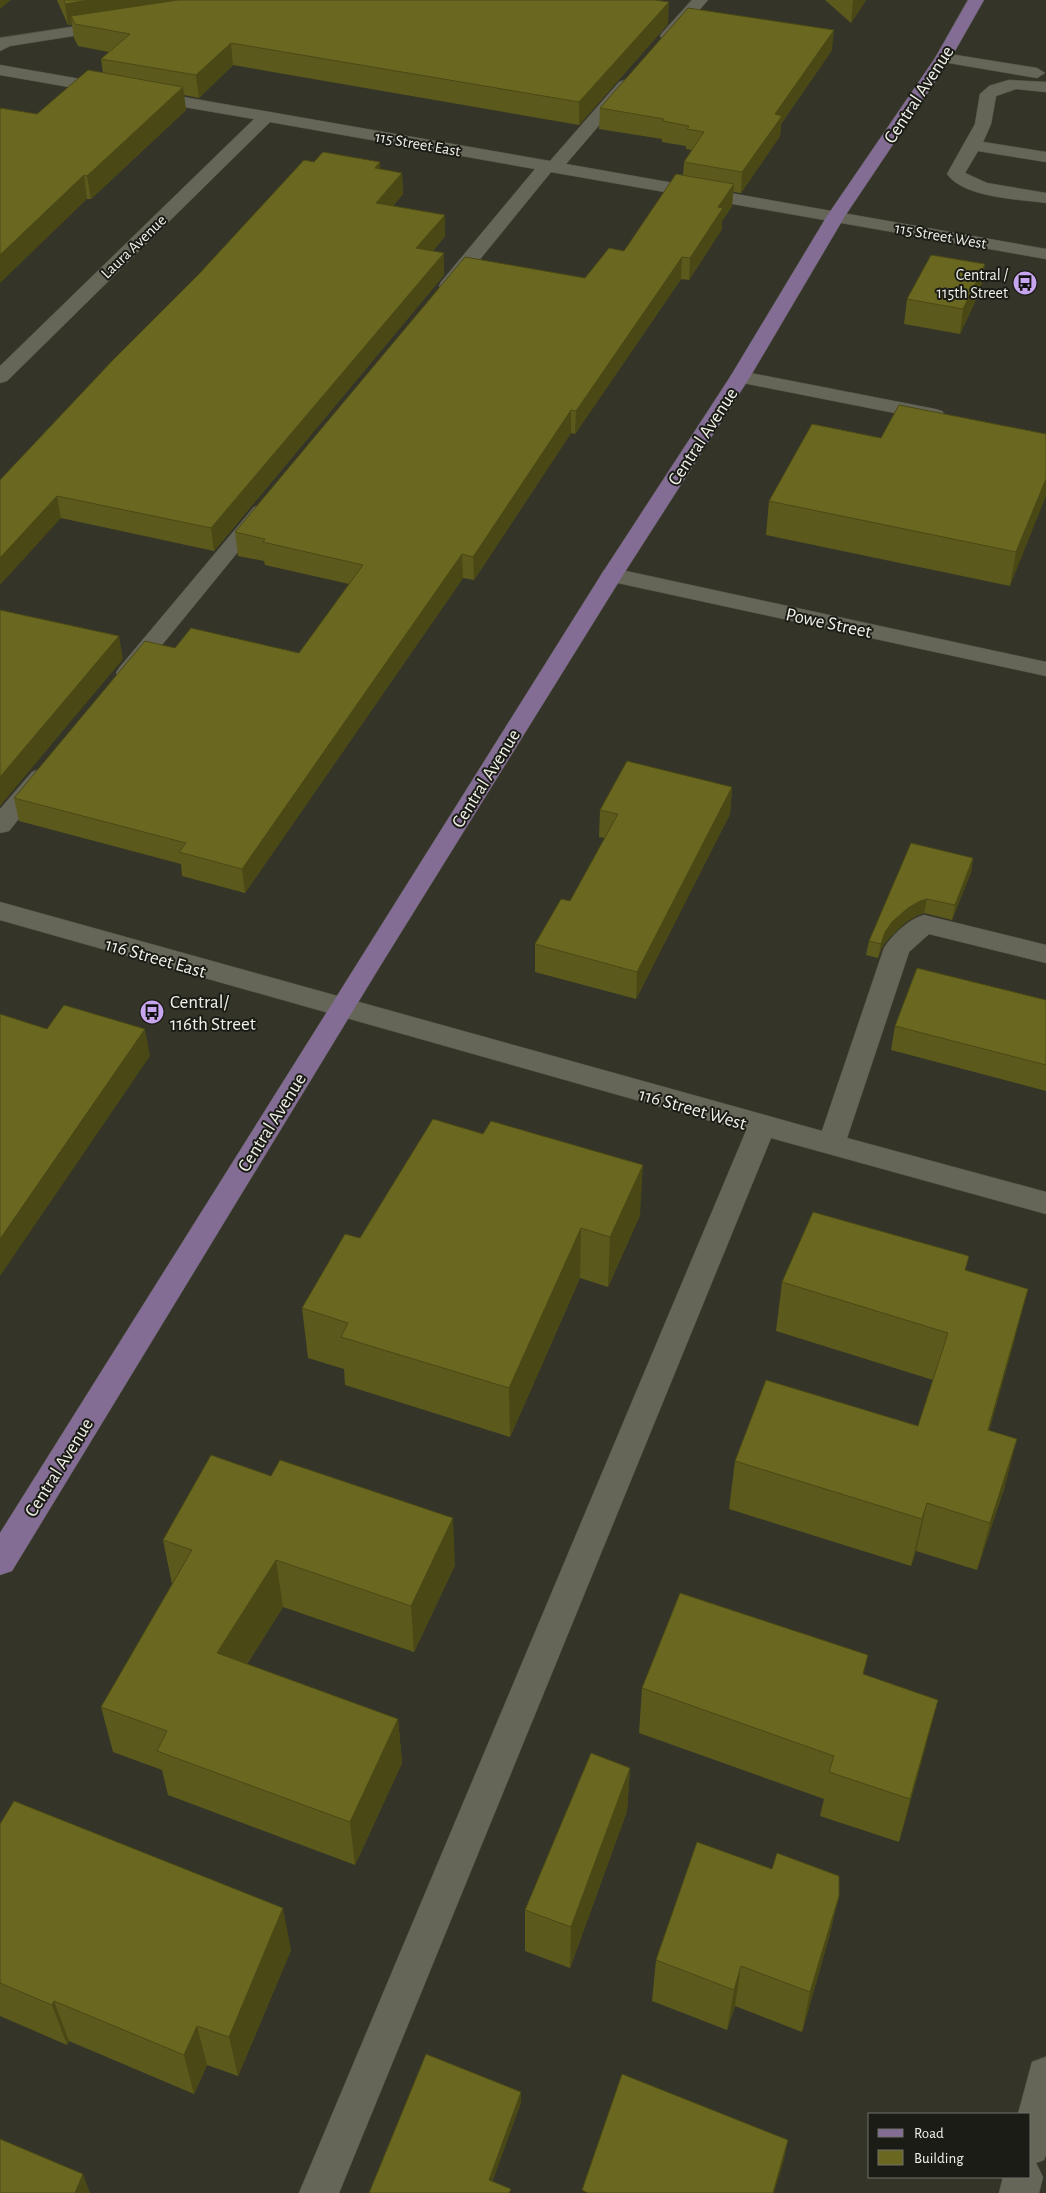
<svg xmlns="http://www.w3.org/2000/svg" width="1046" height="2193" viewBox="0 0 1046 2193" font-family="'Alegreya Sans',sans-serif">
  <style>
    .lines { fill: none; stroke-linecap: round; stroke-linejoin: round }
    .minor-casing { stroke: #535348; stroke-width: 1 }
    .major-casing { stroke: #535348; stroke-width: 1 }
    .minor { fill: #666658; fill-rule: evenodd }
    .major { fill: #836d95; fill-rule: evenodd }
    .wall { fill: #5b591c }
    .shaded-wall { fill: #4a4916 }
    .building { fill: #6a6820; stroke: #4a4916 }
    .labels { text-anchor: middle; stroke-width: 4; stroke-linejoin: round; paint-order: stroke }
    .far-street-label { font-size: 16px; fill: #f0f1e8; stroke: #1c1c16 }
    .far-poi-label { font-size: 16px; fill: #f0f1e8; stroke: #1c1c16; text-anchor: end }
    .street-label { font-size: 19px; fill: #f0f1e8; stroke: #1c1c16 }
    .poi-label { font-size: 19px; fill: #f0f1e8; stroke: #1c1c16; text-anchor: start }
  </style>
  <rect width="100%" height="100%" fill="#343528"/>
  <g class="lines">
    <defs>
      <path id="minor" d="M692 0H708L674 39H662L660 36 662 33Z
        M111 21 117 23 119 26 117 29 10 46 0 51V38Z
        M943 53 1037 68 1045 73 1037 78 937 61 935 58 937 55Z
        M0 65 109 84 115 86 117 89 115 92 109 94 0 75Z
        M625 80 631 82 633 85 631 88 566 164 1046 249V259L551 172 455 290H441L439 286 441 282 535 169 270 122 7 381 0 383V366L254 119 149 101 143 100 141 96 143 92 149 91 550 161 619 82Z
        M1009 80 1046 82V92L1016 89 996 96 991 124 983 142 1046 152V162L978 151 965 173 987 183 1046 193V203C1019 199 964 198 947 174L975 124 980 94 989 86Z
        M740 371 935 409 942 411 945 415 942 419 935 421 733 381 730 377 733 373Z
        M261 505 268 507 272 511 268 515 135 678 127 680 119 678 116 673 119 668 254 507Z
        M612 568 1046 662V676L604 580 601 575 604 570Z
        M40 769 48 772 52 777 9 831 0 833V809L32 772Z
        M0 902 822 1131 884 948C892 935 909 919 924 915L1046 945V963L929 934 909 952 847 1138 1046 1192V1214L771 1138 339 2193H299L746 1131 0 920Z
        M1046 2057V2154L1044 2160 1036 2163 1043 2177 1039 2193H999L1003 2177H1030V2114H1018L1032 2062Z"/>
      <path id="major" d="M968 0H984L951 58 845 216 750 377 623 575 379 968 12 1571 0 1575V1533L601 575 730 377 827 216 935 58Z"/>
    </defs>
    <use href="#minor" class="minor-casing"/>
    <use href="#major" class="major-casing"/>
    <use href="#minor" class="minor"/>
    <use href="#major" class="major"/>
  </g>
  <path class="wall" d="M57 0H655L668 24 579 125 233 65 199 98 184 95 186 110 91 199H87L37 114 103 73 101 59 109 52 78 46 74 38 72 25H68Z
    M825 0H866L851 23Z
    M832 50 781 124 780 136 741 193 733 192 732 206 722 221V229L689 280 681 279 575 434 571 433 474 580 463 578 245 893 182 876 181 864 19 821 14 798 175 648 299 653 349 584 265 565 264 561 238 556 235 532 585 278 624 251 683 175 684 162 692 150 686 149V146L662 142V139L599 129 600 108Z
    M314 162 380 169 402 173 403 194 393 206 445 215V236L433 251 444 253V275L214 551 61 518 0 480Z
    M981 289 960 334 904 324 907 299Z
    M1046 434 1010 586 766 535 769 501 881 438Z
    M732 787 730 814 636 999 535 972V944L570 901 605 838 599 837 600 810Z
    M973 858 971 872 952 920 924 913 918 915 906 922 890 937 882 947 878 958 866 955 869 941Z
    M1046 1000V1091L891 1050 895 1026Z
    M640 1215 608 1287 580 1278 510 1437 345 1385 344 1369 308 1358 302 1308 360 1238Z
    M966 1270 1015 1338 989 1430 1005 1486 977 1570 916 1551 911 1566 729 1509 735 1461 918 1426 933 1380 776 1331 782 1282Z
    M163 1540 455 1565 414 1652 283 1607 247 1664 398 1719 402 1763 355 1865 168 1795 162 1770 113 1752 101 1707 172 1584Z
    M864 1674 926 1745 899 1842 820 1816 824 1799 639 1733 642 1688Z
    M630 1768 627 1811 570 1968 525 1951V1910Z
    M0 1824 291 1950 238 2076 207 2065 194 2094 69 2041 67 2045 0 2016Z
    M839 1896 829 1937 802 2032 735 2006 727 2030 652 2001 656 1960Z"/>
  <path class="shaded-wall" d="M0 0H11L0 9Z
    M89 0H236L71 16 72 25H68L65 4Z
    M853 0H866L851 23Z
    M669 2 668 24 579 125V102Z
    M834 30 832 50 781 124 780 136 741 193 742 172 775 114Z
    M231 43 233 65 199 98 196 75Z
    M183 87 186 110 91 199 87 176Z
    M380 162 381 183 375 168Z
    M402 173 403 194 377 224 376 203Z
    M84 175 87 199 0 283V255Z
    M734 184 732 206 722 221V229L689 280 690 258 718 207Z
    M445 215V236L417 270 416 248Z
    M444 253V275L214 551 211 528Z
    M682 257 681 279 575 434 576 411Z
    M985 264 981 289 960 334 963 309Z
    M571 410V433L474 580 473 557Z
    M1046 479V496L1010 586 1016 552Z
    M57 496 61 518 0 585V558Z
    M462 554 463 578 245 893 242 869Z
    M119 636 123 659 0 806V777Z
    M732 787 730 814 636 999 637 972Z
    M973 858 971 872 952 920 955 905Z
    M927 899 924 913 918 915 906 922 890 937 882 947 878 958 881 944 885 932 892 922 908 908 920 901Z
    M145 1029 150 1056 0 1276V1239Z
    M643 1165 640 1215 608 1287 610 1237Z
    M581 1228 580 1278 510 1437 509 1388Z
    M1028 1289 1015 1338 976 1478 988 1430Z
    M1017 1439 1005 1486 977 1570 990 1523Z
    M927 1503 916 1551 911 1566 922 1519Z
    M453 1518 455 1565 414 1652 411 1606Z
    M276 1560 283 1607 225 1698 217 1653Z
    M938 1700 926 1745 899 1842 910 1799Z
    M398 1719 402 1763 355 1865 350 1822Z
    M630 1768 627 1811 570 1968 571 1927Z
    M839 1896 829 1937 802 2032 810 1992Z
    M283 1908 291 1950 238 2076 229 2037Z
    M741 1966 735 2006 727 2030 734 1990Z
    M54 2001 69 2041 67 2045 52 2005Z
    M197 2026 207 2065 194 2094 184 2055Z
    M521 2092V2103L489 2191V2180Z
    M788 2140 784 2160 774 2193H773Z
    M83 2174 90 2193H75Z"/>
  <path class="building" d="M64 0H89L65 4Z
    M178 0H655L669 2 579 102 231 43 196 75 101 59 130 34 75 24 71 16Z
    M688 8 834 30 775 114 782 116 742 172 684 162 704 132 687 129 689 126 663 121 664 119 600 108Z
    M88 70 183 87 87 176 84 175 0 255V108L37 114Z
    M323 152 380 162 375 168 402 173 376 203 445 215 416 248 444 253 211 528 57 496 0 558V480L112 361 199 274 304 160 314 162Z
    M676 174 734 184 718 207 723 208 690 258 682 257 576 411 571 410 473 557 462 554 242 869 179 852 186 843 14 798 145 641 175 648 191 628 299 653 363 565 263 542 265 539 235 532 465 257 585 278 609 248 624 251Z
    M931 255 985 264 963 309 907 299Z
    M899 405 1046 434V479L1016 552 769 501 812 424 881 438Z
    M0 610 119 636 0 777Z
    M627 761 732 787 637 972 535 944 561 899 570 901 618 814 600 810Z
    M911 843 973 858 955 905 927 899 920 901 908 908 892 922 885 932 881 944 869 941Z
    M917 968 1046 1000V1065L895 1026Z
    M64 1005 145 1029 0 1239V1014L47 1029Z
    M433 1119 483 1134 491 1121 643 1165 610 1237 581 1228 509 1388 341 1337 348 1323 302 1308 345 1234 360 1238Z
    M813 1212 969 1256 965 1270 1028 1289 988 1430 1017 1439 990 1523 927 1503 922 1519 735 1461 766 1380 918 1426 948 1333 782 1282Z
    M211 1455 271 1476 280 1460 453 1518 411 1606 276 1560 217 1653 398 1719 350 1822 157 1751 167 1731 101 1707 192 1550 163 1540Z
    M680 1593 868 1655 863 1674 938 1700 910 1799 829 1772 834 1756 642 1688Z
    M591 1753 630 1768 571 1927 525 1910Z
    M14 1801 283 1908 229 2037 197 2026 184 2055 54 2001 52 2005 0 1983V1824Z
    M697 1842 772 1869 777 1853 839 1876V1896L810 1992 741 1966 734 1990 656 1960Z
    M426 2054 521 2092 489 2180 511 2189 509 2193H369Z
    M622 2074 788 2140 773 2193H588L582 2190Z
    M0 2139 83 2174 75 2193H0Z"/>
  <defs>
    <symbol id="bus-disc" viewBox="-11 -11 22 22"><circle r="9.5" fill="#c8a6ef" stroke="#1c1c16"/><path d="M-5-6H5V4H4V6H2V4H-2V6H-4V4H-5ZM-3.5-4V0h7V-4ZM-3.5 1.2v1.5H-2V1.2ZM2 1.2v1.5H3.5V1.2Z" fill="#111"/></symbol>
  </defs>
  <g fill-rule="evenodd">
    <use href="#bus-disc" x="1011" y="269" width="28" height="28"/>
    <use href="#bus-disc" x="138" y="998" width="28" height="28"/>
  </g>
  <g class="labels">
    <g class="far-street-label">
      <text transform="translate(418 143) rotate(10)" y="6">115 Street East</text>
      <text transform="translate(941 235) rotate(10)" y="6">115 Street West</text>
      <text transform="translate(133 246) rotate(-44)" y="6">Laura Avenue</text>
    </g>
    <g class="far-poi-label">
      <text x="1008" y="280">Central /<tspan x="1008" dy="18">115th Street</tspan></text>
    </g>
    <g class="street-label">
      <text transform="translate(918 94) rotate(-57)" y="7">Central Avenue</text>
      <text transform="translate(702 436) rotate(-57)" y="7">Central Avenue</text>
      <text transform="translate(829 622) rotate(12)" y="7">Powe Street</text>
      <text transform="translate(485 778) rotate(-58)" y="7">Central Avenue</text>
      <text transform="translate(156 957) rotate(16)" y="7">116 Street East</text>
      <text transform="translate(693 1108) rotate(16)" y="7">116 Street West</text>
      <text transform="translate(271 1122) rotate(-58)" y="7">Central Avenue</text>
      <text transform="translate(58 1467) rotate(-58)" y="7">Central Avenue</text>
    </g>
    <g class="poi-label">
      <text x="170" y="1008">Central/<tspan x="170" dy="22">116th Street</tspan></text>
    </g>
  </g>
  <rect x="868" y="2113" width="162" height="65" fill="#1c1c16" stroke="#71716a"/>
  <rect x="878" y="2129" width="25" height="8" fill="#836d95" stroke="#71716a"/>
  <text x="914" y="2138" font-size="15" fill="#f0f1e8">Road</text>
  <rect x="878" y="2150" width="25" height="15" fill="#6a6820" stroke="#71716a"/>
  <text x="914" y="2163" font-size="15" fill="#f0f1e8">Building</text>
</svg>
